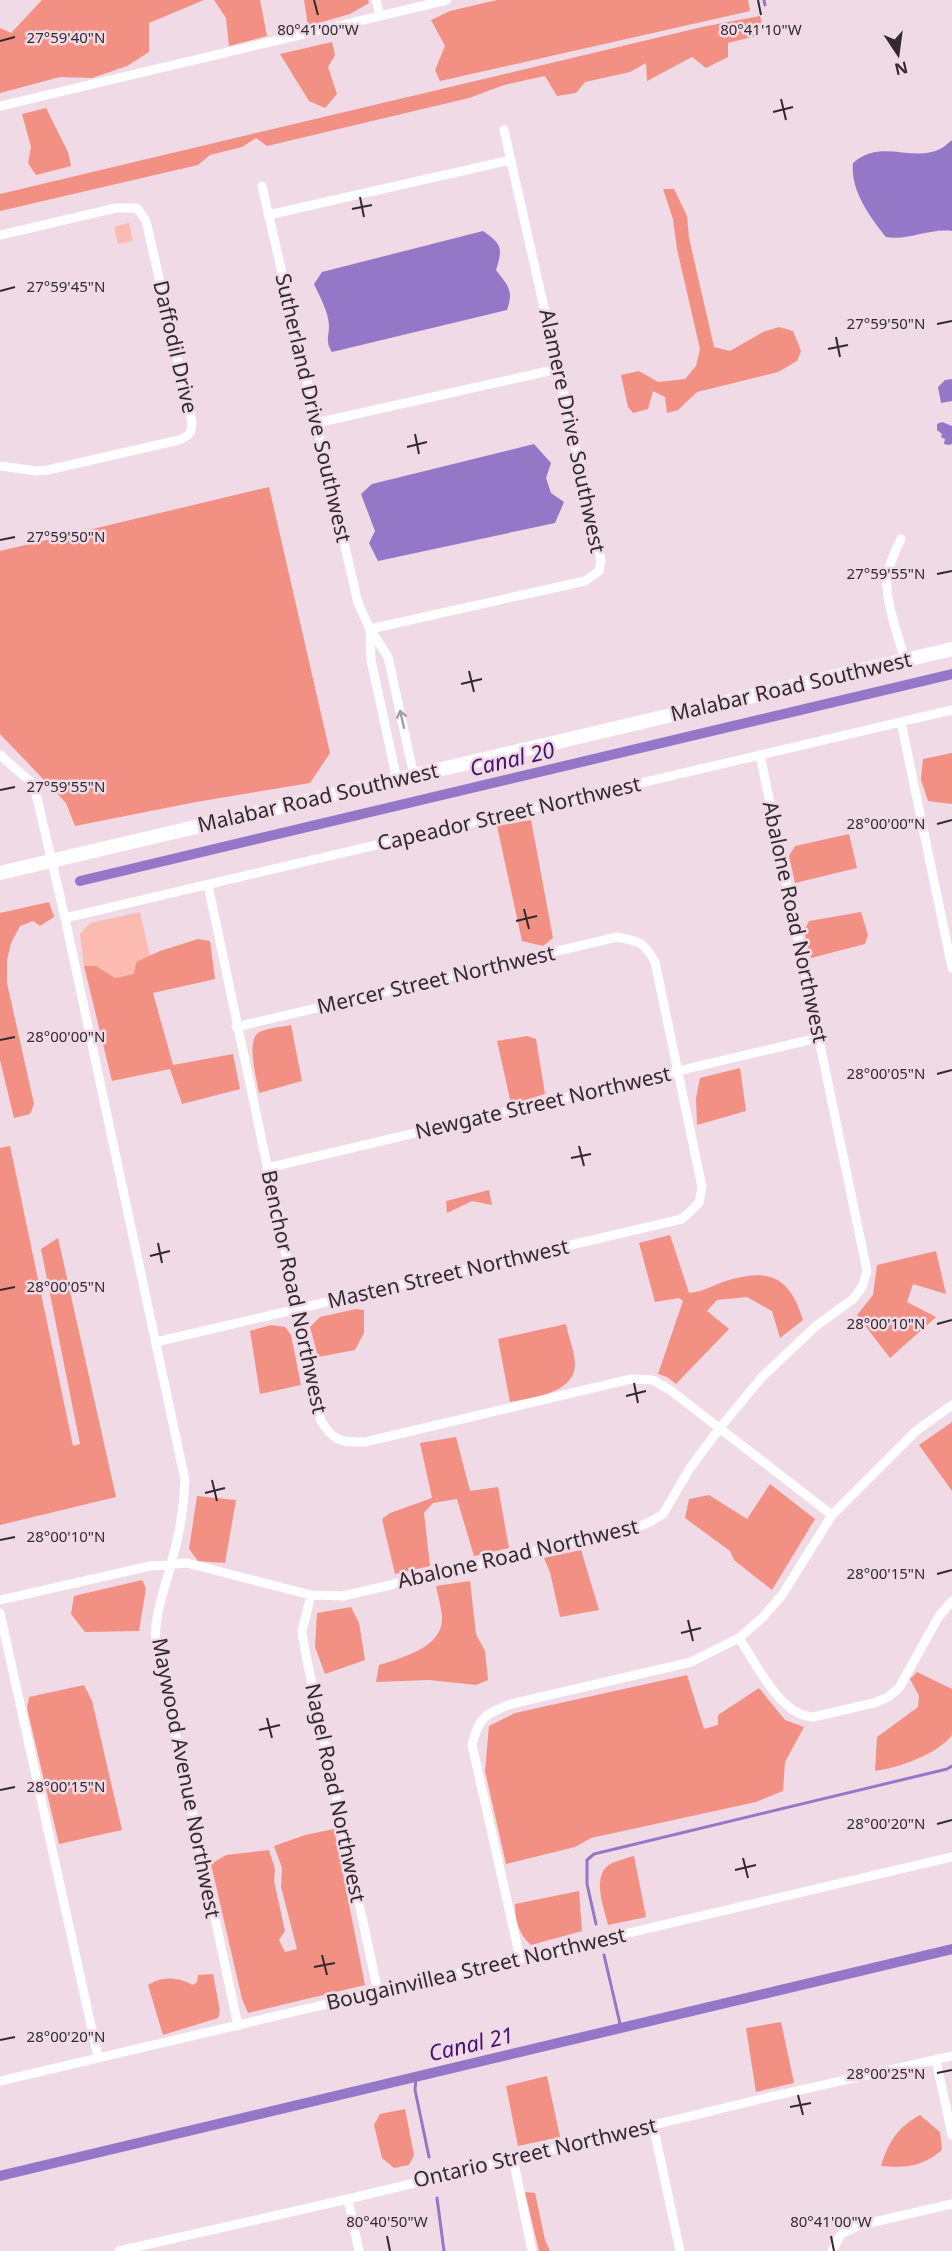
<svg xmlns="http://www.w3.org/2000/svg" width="952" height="2251" viewBox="0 0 952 2251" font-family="'Noto Sans',sans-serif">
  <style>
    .green { fill: #fcbbb1 }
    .forest { fill: #f29183 }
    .water { fill: #9577c7 }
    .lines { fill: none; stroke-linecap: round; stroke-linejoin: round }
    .stream { stroke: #9577c7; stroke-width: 3 }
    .canal { stroke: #9577c7; stroke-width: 10 }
    .street { stroke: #fff; stroke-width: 9 }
    .secondary { stroke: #fff; stroke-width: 14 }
    .oneway { stroke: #a39fa1 }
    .ticks { fill: none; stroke: #322a2e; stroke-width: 2 }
    .labels { text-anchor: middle; stroke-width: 5; stroke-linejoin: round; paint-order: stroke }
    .street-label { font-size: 21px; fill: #322a2e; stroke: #efdae5 }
    .water-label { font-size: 22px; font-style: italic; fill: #441575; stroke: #efdae5 }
    .ticks-label { font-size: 15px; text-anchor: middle; fill: #322a2e; stroke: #efdae5; stroke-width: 5; stroke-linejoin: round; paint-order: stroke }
  </style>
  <rect width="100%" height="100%" fill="#efdae5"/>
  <path class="green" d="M129 223 133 241 118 244 114 227Z
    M140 912 150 956 136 962 135 974 115 978 96 966H84L80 934 90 923Z"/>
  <path class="forest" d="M42 0H204L149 23V52L127 66 92 78 60 77 0 93V28L11 33Z
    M214 0H260L267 36 229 46 226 18Z
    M304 0H368L369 3 350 14 308 26Z
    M497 0H748L750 11 440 81 435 70 445 46 431 20 450 11Z
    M760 16 763 27 756 36 728 43V57L706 68 692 57 647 81 646 63 630 72 585 82 576 93 557 96 545 76 504 85 469 98 267 146 256 138 242 147 210 155 198 165 0 211V194L702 27Z
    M332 42 335 55 328 67 337 94 325 108 309 101 280 54Z
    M46 108 68 152 71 166 36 175 28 163 31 147 22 114Z
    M663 189H674L687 216 689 238 714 347 730 351 763 332 779 327 793 331 801 351 797 361 778 372 697 392 678 410 667 413 665 397 653 391 648 409 633 413 628 407 621 375 639 371 658 382 685 379 696 366 700 349 677 249 673 219Z
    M269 487 330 753 310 783 196 802 75 826 66 803 0 734V551Z
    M952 753V804L928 801 921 780 923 759Z
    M531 820 553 938 543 946 522 941 497 826Z
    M849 834 857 868 795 883 789 856 795 846Z
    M49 902 54 917 40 926 33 921 20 926 11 943 7 960V983L34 1104 30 1114 14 1118 0 1060V913Z
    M861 912 868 935 865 944 811 958 804 931 809 921Z
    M198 939 210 941 215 979 153 993 173 1065 233 1054 240 1089 182 1104 170 1069 112 1081 84 966H96L115 978 134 974 136 962 160 951Z
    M291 1025 302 1081 259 1093C257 1080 246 1042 258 1033 265 1028 282 1027 291 1025Z
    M527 1036 536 1039 545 1094 511 1104 497 1041Z
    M740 1068 746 1111 697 1125 696 1098 700 1078Z
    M10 1146 73 1446 80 1444 41 1249 58 1238 116 1497 0 1525V1148Z
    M489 1190 492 1205 472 1201 447 1213 446 1201Z
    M670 1235 689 1293C707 1291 714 1284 729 1280 771 1268 790 1278 803 1320L780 1338 772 1311 747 1297 717 1300 707 1311 729 1329 676 1384 667 1377 658 1374 683 1301 679 1298 655 1302 639 1243Z
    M936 1251 946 1294 913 1284 907 1302 936 1317 890 1358 857 1315 873 1295 877 1265Z
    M356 1309 364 1310V1333L355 1350 318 1357 310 1327 320 1317Z
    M566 1324C568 1336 575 1352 575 1365 574 1394 530 1398 510 1402L498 1339Z
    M271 1325 285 1327 291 1335 301 1385 260 1394 250 1331Z
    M952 1422V1491L919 1445Z
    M456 1437 470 1491 498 1487 509 1548 474 1556 457 1499 433 1503 424 1513 430 1566 395 1574 382 1519 390 1513 432 1498 420 1443Z
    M770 1484 815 1519 772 1590 734 1560 730 1551 685 1518 689 1499 709 1495 747 1519Z
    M197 1496 236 1500 225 1563 198 1561 189 1549Z
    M581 1550 599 1610 560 1617 550 1572 544 1558Z
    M142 1580 146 1588 139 1631 85 1632 71 1614 74 1596Z
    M470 1581 476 1634 485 1651 488 1680 476 1685 429 1680 376 1682 379 1665C401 1658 441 1648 442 1620 442 1609 438 1596 436 1586Z
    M351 1607 359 1623 365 1660 325 1674 315 1647 317 1613Z
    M917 1672 952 1689V1735C938 1754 898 1768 875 1771L877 1737 918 1707 919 1696 910 1679Z
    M687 1675 704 1729 718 1725V1715L759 1688 785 1720 804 1727 785 1762 783 1791 756 1802 591 1838 575 1847 506 1864 485 1771 489 1726 515 1713Z
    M84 1685 92 1701 122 1830 59 1844 27 1708 29 1697Z
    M334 1829 365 1985 248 2013 242 1999 211 1864 226 1855 269 1850 275 1869 274 1881 285 1931 279 1940 285 1952 297 1949 281 1887 282 1868 274 1846 305 1835Z
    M634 1856 646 1917 608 1925C604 1907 590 1874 612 1863 619 1860 627 1858 634 1856Z
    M579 1891 582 1931 531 1945C519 1935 515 1920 515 1904Z
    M213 1974 220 2011 218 2018 163 2035 148 1985C162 1976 179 1977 193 1985L197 1982 198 1975Z
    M781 2022 794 2083 756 2092 746 2028Z
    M547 2076 560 2137 518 2146 506 2086Z
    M405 2109 414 2155 409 2165 394 2168 382 2158 374 2125 380 2114Z
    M920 2115 940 2132 942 2150C922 2167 906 2168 881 2166 888 2142 898 2127 920 2115Z
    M525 2192 535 2193 545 2240 550 2251H539Z"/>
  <path class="water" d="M952 140V231C929 228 909 241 886 237 870 217 850 190 853 163 881 138 912 163 940 149 944 147 948 143 952 140Z
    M483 231C502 244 503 248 496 270 508 286 514 290 507 310L332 352C325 341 329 338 329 325 328 311 320 297 314 284L322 272Z
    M952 379V401L941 403 938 387 945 380Z
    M942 422 952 426V444L949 445 944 444 945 439 941 437 942 434 937 430V424Z
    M534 444 551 463 546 478 551 493 564 502 555 523 378 561 369 543 375 531 361 494 372 484Z"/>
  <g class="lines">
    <path class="stream" d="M764 0 765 5
      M596 1924 587 1884V1860L594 1854 947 1769 952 1766
      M604 1955 621 2028
      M416 2077 415 2090 429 2157
      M437 2198 444 2251"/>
    <path class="canal" d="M80 881 952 674
      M0 2176 952 1949"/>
    <path class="street" d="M376 0 380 16
      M0 106 447 0
      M262 186 358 603 370 629 388 657 414 776
      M268 215 511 160
      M0 235 116 208H137L146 221 192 422C192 433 189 436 179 440L48 470 36 471 0 466
      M316 423 558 369
      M901 539C895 551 889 564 887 578 885 602 899 637 905 661
      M370 629 585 581 599 571 601 561 504 130
      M370 631 371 660 397 780
      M901 722 952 968
      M0 755 32 783 37 798 65 918 185 1480C184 1509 179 1537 171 1564 165 1589 153 1617 156 1643L238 2026
      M208 885 321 1421C334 1442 341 1442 365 1442L631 1379 653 1380 670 1390 832 1515
      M65 918 952 710
      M267 1168 818 1038
      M156 1342 682 1219 699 1203 702 1187 655 962C644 942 639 941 617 937L236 1027
      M311 1595 302 1631 305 1651 378 1992
      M0 1600 150 1566 187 1563 311 1595 343 1596 635 1528 650 1522 663 1514 690 1468 719 1429 761 1378 816 1326 853 1299 862 1287 867 1271 760 755
      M0 1613 98 2057
      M739 1638C756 1663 780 1716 813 1717L874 1703 888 1697 899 1688 939 1616 952 1601
      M520 1958 472 1745C478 1717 486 1714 511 1704L691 1662 739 1638 762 1618 782 1595 832 1515 916 1431 952 1405
      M936 2060 952 2135
      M0 2081 952 1857
      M653 2125 680 2251
      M513 2158 532 2251
      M348 2199 359 2251
      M119 2251 348 2199 765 2098 952 2056
      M832 2251 841 2234 861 2225 952 2204"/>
    <path class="secondary" d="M0 873 952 649"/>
  </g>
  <defs><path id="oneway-shaft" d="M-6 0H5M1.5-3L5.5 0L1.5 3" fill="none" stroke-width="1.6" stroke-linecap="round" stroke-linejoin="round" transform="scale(1.5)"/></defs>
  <use class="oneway" href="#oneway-shaft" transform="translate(402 719) rotate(-103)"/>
  <path class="ticks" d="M314 0 318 15M758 0 761 15M0 41 15 37M781 99 786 120M773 112 793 107M360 197 364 217M352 209 372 205M0 291 15 287M937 324 952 321M836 337 840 357M828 349 848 345M415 434 419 454M407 447 427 442M0 540 15 537M937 574 952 571M469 671 474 692M461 684 482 679M0 790 15 787M937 824 952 820M524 909 529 929M516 921 537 916M0 1040 15 1037M937 1074 952 1070M579 1146 584 1166M571 1158 591 1154M158 1243 162 1263M150 1256 170 1251M0 1290 15 1287M937 1324 952 1320M634 1383 638 1403M626 1396 646 1391M212 1480 217 1501M205 1493 225 1488M0 1540 15 1537M937 1574 952 1570M688 1620 693 1641M681 1633 701 1628M267 1718 272 1738M259 1730 280 1725M0 1790 15 1787M937 1824 952 1820M743 1858 748 1878M735 1870 756 1865M322 1955 327 1975M314 1967 335 1963M0 2040 15 2037M937 2073 952 2070M798 2095 803 2115M790 2107 811 2103M387 2236 390 2251M831 2236 834 2251"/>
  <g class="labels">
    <g class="street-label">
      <text transform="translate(175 347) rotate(77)" y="7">Daffodil Drive</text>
      <text transform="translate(313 408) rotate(77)" y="7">Sutherland Drive Southwest</text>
      <text transform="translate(572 431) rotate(78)" y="7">Alamere Drive Southwest</text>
      <text transform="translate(791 687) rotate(-13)" y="7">Malabar Road Southwest</text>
      <text transform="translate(318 798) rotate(-13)" y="7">Malabar Road Southwest</text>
      <text transform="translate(509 814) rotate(-13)" y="7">Capeador Street Northwest</text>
      <text transform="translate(795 922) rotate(78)" y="7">Abalone Road Northwest</text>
      <text transform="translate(436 980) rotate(-13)" y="7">Mercer Street Northwest</text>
      <text transform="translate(543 1103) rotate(-13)" y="7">Newgate Street Northwest</text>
      <text transform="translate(448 1274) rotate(-13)" y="7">Masten Street Northwest</text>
      <text transform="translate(294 1292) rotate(78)" y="7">Benchor Road Northwest</text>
      <text transform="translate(518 1554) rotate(-13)" y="7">Abalone Road Northwest</text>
      <text transform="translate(186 1778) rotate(79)" y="7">Maywood Avenue Northwest</text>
      <text transform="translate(335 1793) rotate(78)" y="7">Nagel Road Northwest</text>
      <text transform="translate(476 1969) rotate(-13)" y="7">Bougainvillea Street Northwest</text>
      <text transform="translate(535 2153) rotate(-13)" y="7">Ontario Street Northwest</text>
    </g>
    <g class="water-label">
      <text transform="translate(512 759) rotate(-13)" y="8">Canal 20</text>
      <text transform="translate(471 2044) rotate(-13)" y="8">Canal 21</text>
    </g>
  </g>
  <g class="ticks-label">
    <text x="318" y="35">80°41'00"W</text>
    <text x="761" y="35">80°41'10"W</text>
    <text x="66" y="43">27°59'40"N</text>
    <text x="66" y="292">27°59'45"N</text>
    <text x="886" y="329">27°59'50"N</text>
    <text x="66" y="542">27°59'50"N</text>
    <text x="886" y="579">27°59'55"N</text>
    <text x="66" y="792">27°59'55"N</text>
    <text x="886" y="829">28°00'00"N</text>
    <text x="66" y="1042">28°00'00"N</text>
    <text x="886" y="1079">28°00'05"N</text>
    <text x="66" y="1292">28°00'05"N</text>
    <text x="886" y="1329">28°00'10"N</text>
    <text x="66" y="1542">28°00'10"N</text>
    <text x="886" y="1579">28°00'15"N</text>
    <text x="66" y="1792">28°00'15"N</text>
    <text x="886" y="1829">28°00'20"N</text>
    <text x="66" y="2042">28°00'20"N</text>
    <text x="886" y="2079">28°00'25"N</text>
    <text x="387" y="2227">80°40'50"W</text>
    <text x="831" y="2227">80°41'00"W</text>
  </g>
  <g transform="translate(898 54) rotate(167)" stroke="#efdae5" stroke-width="4.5" paint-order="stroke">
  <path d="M0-4.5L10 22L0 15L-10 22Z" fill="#322a2e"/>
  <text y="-9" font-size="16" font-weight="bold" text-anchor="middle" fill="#322a2e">N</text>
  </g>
</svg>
